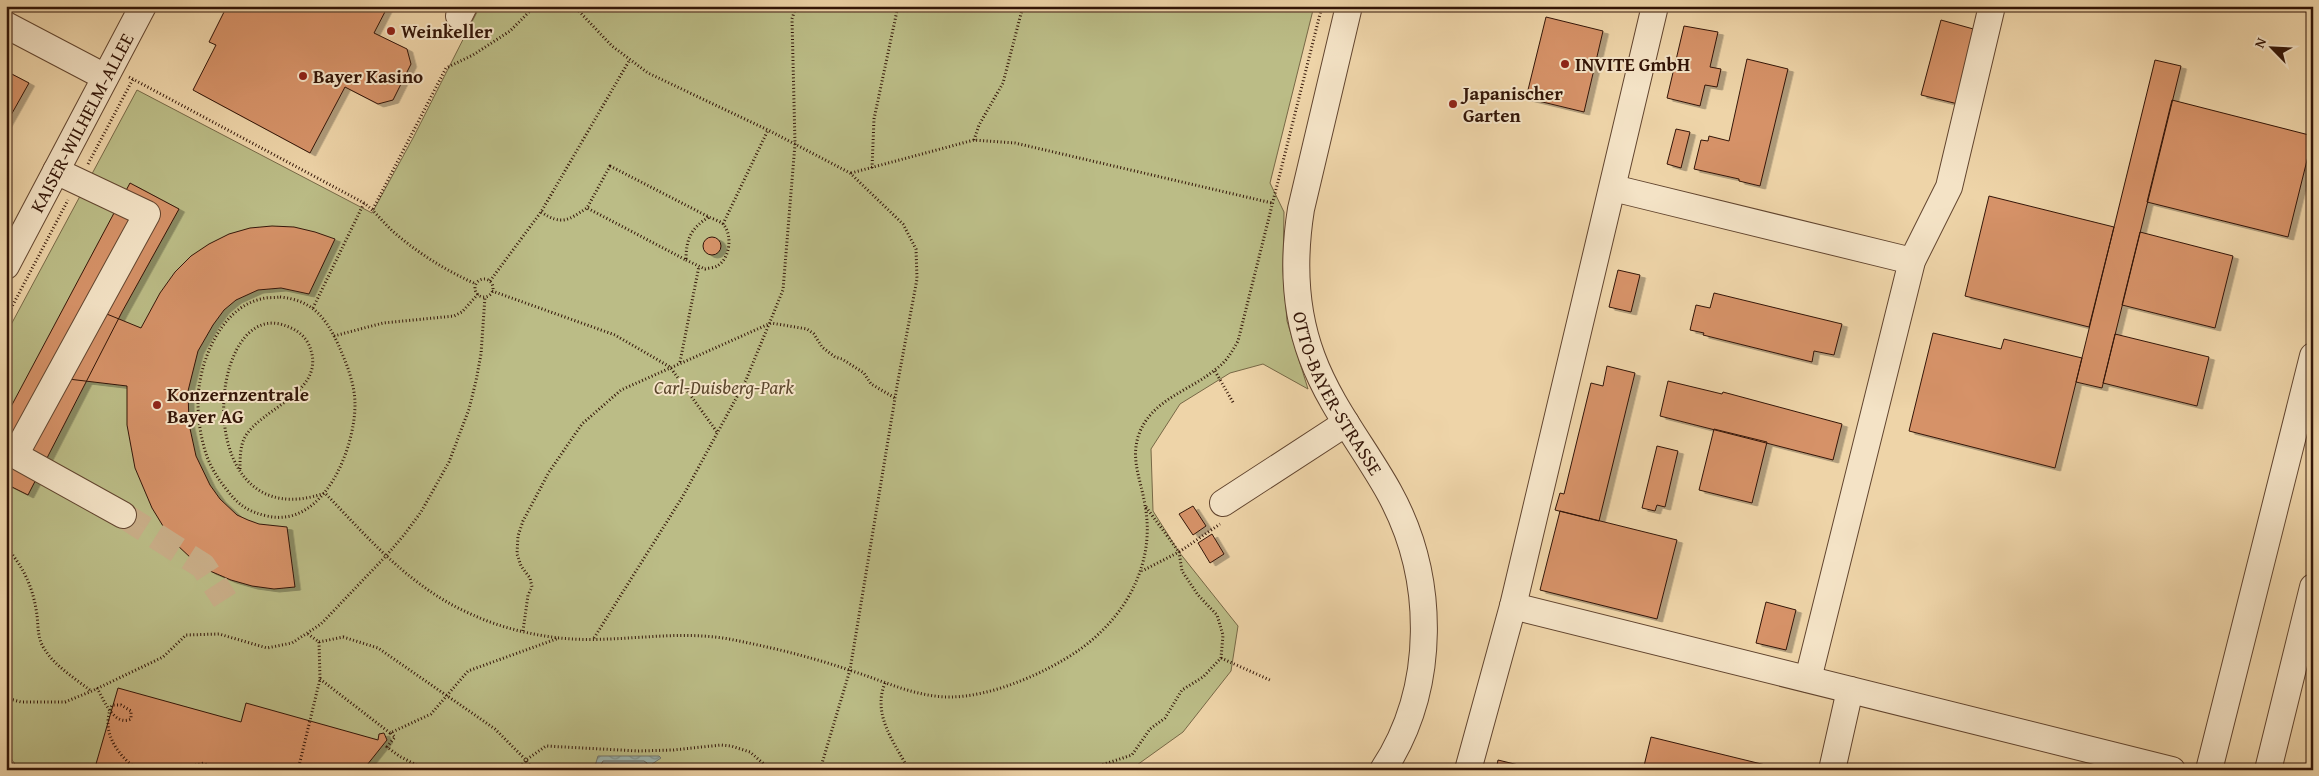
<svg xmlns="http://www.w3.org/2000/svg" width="2319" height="776" viewBox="0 0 2319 776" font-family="'Gentium Book Plus',serif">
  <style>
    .green { fill: #bbbc86; stroke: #776846 }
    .water { fill: url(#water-waves); stroke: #72766d }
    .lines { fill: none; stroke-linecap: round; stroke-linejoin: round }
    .shore { stroke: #68665c; stroke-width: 1 }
    .building { fill: #d69267; stroke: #331507; filter: url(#shadow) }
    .minor-tunnel { stroke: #c9ae88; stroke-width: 26; stroke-dasharray: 26 13; stroke-linecap: butt }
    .minor-casing { stroke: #62452f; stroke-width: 28 }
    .path { stroke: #331507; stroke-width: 3; stroke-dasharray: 1 2.5; stroke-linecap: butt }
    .minor { stroke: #f4e3c6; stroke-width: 26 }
    .poi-dot { fill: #8f2418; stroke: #f4e3c6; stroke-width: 2 }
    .labels { text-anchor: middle; stroke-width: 4; stroke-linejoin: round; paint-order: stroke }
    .poi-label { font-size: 19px; font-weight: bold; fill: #331507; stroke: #f4e3c6; text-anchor: start }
    .street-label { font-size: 19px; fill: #331507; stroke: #f4e3c6 }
    .park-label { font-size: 19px; font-style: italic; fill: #5c472d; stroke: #f4e3c6 }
  </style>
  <defs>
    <pattern id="water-waves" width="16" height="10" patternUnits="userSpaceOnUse" patternTransform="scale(1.25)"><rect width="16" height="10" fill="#9cb6b1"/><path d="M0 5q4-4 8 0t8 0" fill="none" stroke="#80938e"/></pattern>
    <filter id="shadow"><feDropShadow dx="5.5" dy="3" stdDeviation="0" flood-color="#0004"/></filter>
  </defs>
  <rect width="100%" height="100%" fill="#eed4a8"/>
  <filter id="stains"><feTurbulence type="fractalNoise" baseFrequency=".004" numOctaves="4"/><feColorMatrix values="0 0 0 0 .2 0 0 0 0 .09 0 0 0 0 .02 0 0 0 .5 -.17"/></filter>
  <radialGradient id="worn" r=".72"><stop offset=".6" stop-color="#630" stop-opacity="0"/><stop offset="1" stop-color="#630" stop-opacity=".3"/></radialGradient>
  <path class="green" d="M480 6H1314L1270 183 1284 212 1283 271 1287 321 1308 389 1263 364 1230 373 1180 404 1151 449 1153 511 1179 552 1238 626 1231 671 1183 732 1130 770H19L6 751V334L137 90 372 213 413 138Z"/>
  <path class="water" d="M598 756H659L661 758 652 764 651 769 654 770H591L595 766Z"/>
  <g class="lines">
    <path class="shore" d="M598 770 603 761H644L647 763V770"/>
  </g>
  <path class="building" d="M224 6H388L374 33 407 49 411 64 393 100 378 104 345 87 310 153 193 90 216 45 209 42 225 10Z
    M1546 17 1603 31 1584 112 1526 98Z
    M1941 20 1977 30 1958 104 1921 95Z
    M1684 26 1718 32 1710 67 1721 69 1717 87 1705 85 1700 106 1667 98Z
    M1747 59 1788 69 1760 186 1739 181V179L1694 169 1701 140 1708 141 1709 136 1729 141Z
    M2155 60 2181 66 2102 388 2076 382Z
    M6 71 29 83 6 124Z
    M2172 100 2313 136 2288 237 2147 202Z
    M1676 129 1690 132 1681 168 1667 164Z
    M130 183 179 209 122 312 28 495 6 484V416Z
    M1989 196 2114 227 2089 327 1965 296Z
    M272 226 294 227 315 232 335 239 309 294 281 288 258 290 236 300 224 310 213 325 198 351 188 391 189 424 196 456 210 485 220 499 237 515 248 520 259 524 287 527 295 587 274 589 252 586 231 580 210 571 192 559 176 544 163 526 152 508 135 468 127 425V386L60 378 97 310 141 328 160 293 175 272 191 256 209 244 229 234 250 228Z
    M2140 232 2233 256 2215 328 2122 305Z
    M703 246a9 9 0 1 1 18 0a9 9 0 1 1-18 0Z
    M1618 270 1640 275 1631 312 1609 307Z
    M1714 293 1842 324 1834 355 1814 351 1812 362 1703 335 1704 333 1690 330 1696 305 1710 308Z
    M1933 333 2001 349 2004 339 2082 358 2055 468 1909 431Z
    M2115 334 2209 357 2197 406 2103 383Z
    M1607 366 1635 373 1599 521 1555 510 1560 493 1564 494 1591 383 1603 386Z
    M1668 381 1722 394 1723 392 1842 424 1833 460 1660 416Z
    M1714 429 1767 442 1752 503 1699 490Z
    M1657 446 1678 451 1665 507 1657 505 1655 511 1642 508Z
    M1193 506 1206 526 1193 535 1179 514Z
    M1560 511 1677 540 1657 619 1540 590Z
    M1212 534 1224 554 1210 563 1198 543Z
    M1766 602 1796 610 1786 650 1756 643Z
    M118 688 241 722 246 703 378 740 379 734 384 733 387 740 363 770H115L96 764Z
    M1651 737 1786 770H1643Z
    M1498 760 1539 770H1496Z"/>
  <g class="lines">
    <path class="minor-tunnel" d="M123 515 203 566 225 600"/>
    <defs>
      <g id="minor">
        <path id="s1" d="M1349 6 1301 209C1293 259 1294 309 1312 357 1330 406 1364 447 1389 492 1436 577 1437 688 1383 770"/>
        <path d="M459 16 464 6"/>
        <path d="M6 25 105 77"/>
        <path d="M1613 188 1912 261"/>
        <path id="s2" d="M6 266 143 6"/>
        <path d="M6 450 123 515"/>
        <path d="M15 455 147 214 56 171"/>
        <path d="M1223 503 1346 423"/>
        <path d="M1513 606 2172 770"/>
        <path d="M1808 679 1912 261 1949 187 1992 6"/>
        <path d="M1468 770 1513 606 1655 6"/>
        <path d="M1832 770 1850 690"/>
        <path d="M2209 770 2313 356"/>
        <path d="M2268 770 2313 587"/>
      </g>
    </defs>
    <use href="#minor" class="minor-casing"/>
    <path class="path" d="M574 6 612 46 648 73 768 130 850 173 903 224 916 249 917 279 897 386 850 670 820 770
      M129 77 364 203C376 212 385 225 397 235 421 255 447 271 476 284
      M974 140 979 125 1003 83 1023 6
      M88 164 133 79
      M610 166 709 217C691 228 686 239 686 260L587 208Z
      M872 168 874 119 898 6
      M851 173 974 140 1015 143 1272 203
      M373 209 446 68 473 55 510 31 535 6
      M541 212C562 226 568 220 587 208
      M723 224 768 130
      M686 260 705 269C708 268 714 268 717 266 730 259 733 235 723 224 720 221 713 219 709 217
      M475 288a9 9 0 1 1 18 0a9 9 0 1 1-18 0Z
      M490 281 541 212 629 61
      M492 291 615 335 670 367 717 432
      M280 297C311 300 325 316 338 344 346 362 354 381 355 402 356 447 324 529 267 516 249 512 238 505 227 490 217 478 208 463 204 447 200 432 198 418 198 402 198 364 220 308 261 299 267 297 274 298 280 297Z
      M313 308 364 203
      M6 318 68 200
      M334 336 383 323 454 316 462 312 478 294
      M680 362 699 266
      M1215 371 1234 404
      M240 469C240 459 240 448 244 439 258 408 332 392 308 343 302 332 291 327 280 324 205 307 191 540 325 493 370 540 412 589 473 615 499 627 531 635 560 638 616 644 673 629 729 639 770 647 812 657 852 671 884 681 915 697 950 697 991 697 1046 673 1079 650 1126 617 1156 563 1145 505 1141 480 1130 459 1139 434 1152 399 1190 391 1216 369 1226 362 1232 352 1238 341L1322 6
      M1146 507 1179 552 1220 524
      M6 547C22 565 32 585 36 609 39 623 36 637 45 650 56 667 76 679 91 691
      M523 631 528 595 532 587 530 578 521 566 517 554 518 536 523 521 549 472 582 424 621 390 771 323 807 329 814 334 822 347 835 357 842 359 864 373 871 384 895 398
      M594 638 683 496 746 380 783 290 795 144 792 19 796 6
      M319 642 343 637 378 648 495 729 526 760 546 746 638 751 673 750 721 745 731 746 750 752 771 770
      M1221 658 1272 681
      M320 679 390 733 431 714 468 671 559 638
      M885 683C872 715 894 742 909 770
      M97 688C104 700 114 727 131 719V711L121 705H112C100 731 117 755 138 770
      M6 698 21 702H65L92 691 163 657 186 635 219 634 267 648 292 643 321 624 386 556 404 535 421 512 449 462 469 409 476 381 481 354 485 297
      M391 733 395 737 387 747 399 756 426 770
      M6 764 9 770
      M190 770 196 765 204 763 213 770
      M254 770 271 767 288 770
      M298 770 320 679 319 642 308 634
      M518 770 526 760 533 770
      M1086 770 1132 755 1150 729 1165 718 1182 690 1203 677 1221 658 1223 635 1217 615 1198 595 1182 571 1179 552 1142 571"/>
    <use href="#minor" class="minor"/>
  </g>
  <g class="poi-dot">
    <circle cx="391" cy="31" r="5"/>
    <circle cx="1565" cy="64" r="5"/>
    <circle cx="303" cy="76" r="5"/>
    <circle cx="1453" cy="104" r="5"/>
    <circle cx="157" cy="405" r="5"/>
  </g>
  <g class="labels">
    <g class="poi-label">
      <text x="401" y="38">Weinkeller</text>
      <text x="1575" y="71">INVITE GmbH</text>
      <text x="313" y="83">Bayer Kasino</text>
      <text x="1463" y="100">Japanischer<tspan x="1463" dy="22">Garten</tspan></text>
      <text x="167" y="401">Konzernzentrale<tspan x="167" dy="22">Bayer AG</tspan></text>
    </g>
    <g class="street-label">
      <text dy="7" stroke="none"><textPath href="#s2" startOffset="162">KAISER-WILHELM-ALLEE</textPath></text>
      <text dy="7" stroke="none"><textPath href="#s1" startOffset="402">OTTO-BAYER-STRASSE</textPath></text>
    </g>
    <g class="park-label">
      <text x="724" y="394">Carl-Duisberg-Park</text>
    </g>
  </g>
  <rect width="2319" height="776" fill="none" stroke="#eed4a8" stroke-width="25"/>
  <rect x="8" y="8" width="2304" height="761" fill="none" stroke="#331507" stroke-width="2.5"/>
  <rect x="12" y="12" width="2294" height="751" fill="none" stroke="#331507"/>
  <g transform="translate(2272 48) rotate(294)" stroke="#f4e3c6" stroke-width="4" paint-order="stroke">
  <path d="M0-4L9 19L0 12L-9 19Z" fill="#331507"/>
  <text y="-8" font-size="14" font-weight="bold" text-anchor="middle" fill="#331507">N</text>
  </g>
  <rect width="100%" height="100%" filter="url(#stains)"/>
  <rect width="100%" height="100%" fill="url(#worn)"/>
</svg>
